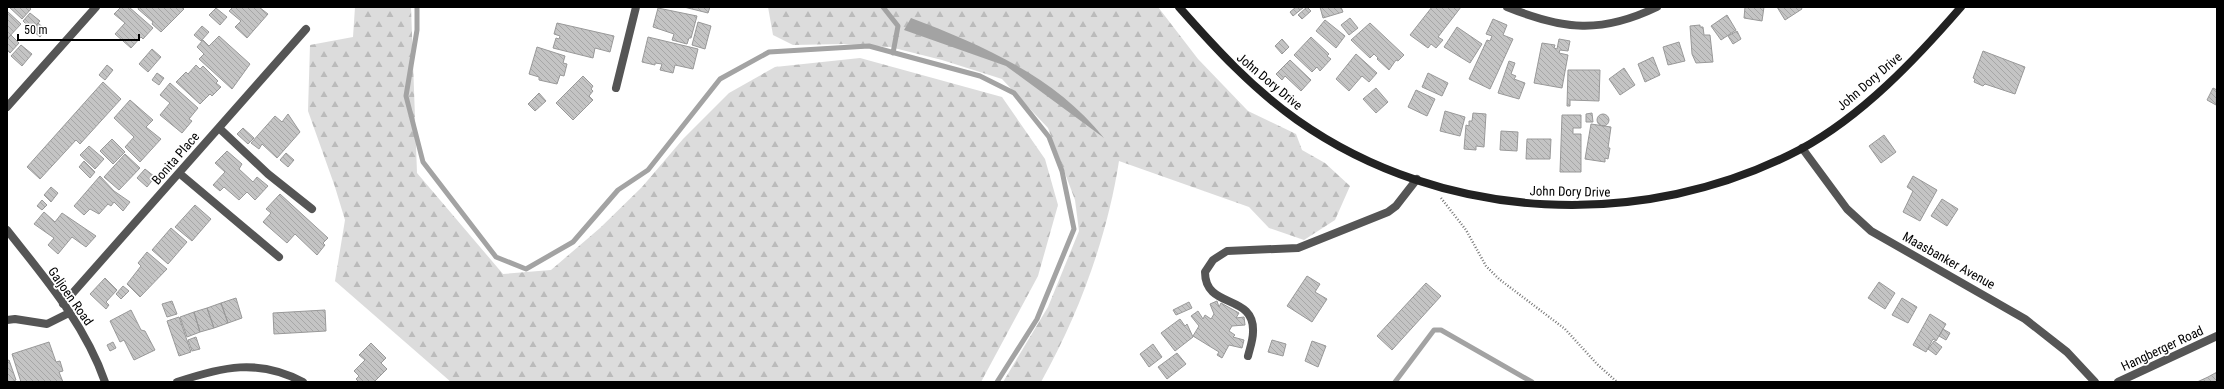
<svg xmlns="http://www.w3.org/2000/svg" width="2224" height="389" viewBox="0 0 2224 389" font-family="'Roboto Condensed',sans-serif">
  <style>
    .forest { fill: url(#forest-firs) }
    .water { fill: #a3a3a3 }
    .lines { fill: none; stroke-linecap: round; stroke-linejoin: round }
    .stream { stroke: #a3a3a3; stroke-width: 5 }
    .building { fill: url(#building-back-hatch); stroke: #999 }
    .path { stroke: #777; stroke-width: 2.5; stroke-dasharray: 1 2; stroke-linecap: butt }
    .lane { stroke: #555; stroke-width: 8 }
    .street { stroke: #555; stroke-width: 8 }
    .secondary { stroke: #222; stroke-width: 8 }
    .labels { text-anchor: middle; stroke-width: 3.5; stroke-linejoin: round; paint-order: stroke }
    .street-label { font-size: 13px; fill: #000; stroke: #fff }
  </style>
  <defs>
    <pattern id="forest-firs" width="22" height="20" patternUnits="userSpaceOnUse"><rect width="22" height="20" fill="#dcdcdc"/><path d="M5 1l3.5 6h-7zM16 11l3.5 6h-7z" fill="#bbb"/></pattern>
    <pattern id="building-back-hatch" width="6" height="6" patternUnits="userSpaceOnUse"><rect width="6" height="6" fill="#c4c4c4"/><path d="M-1 5l2 2M0 0l6 6M5-1l2 2" fill="none" stroke="#a7a7a7"/></pattern>
  </defs>
  <rect width="100%" height="100%" fill="#fff"/>
  <path class="forest" d="M355 7H411L417 173 503 274 551 270 600 228 642 187 683 139 729 93 775 67 860 58 1002 97 1045 159 1058 205 1038 276 981 382H451L335 281 345 220 335 187 308 111 310 45 353 37Z
    M768 7H1158L1198 59 1248 111 1296 134 1302 150 1325 163 1350 186 1335 220 1304 240 1269 228 1249 207 1119 161C1107 238 1079 314 1041 382H1003L1048 307 1079 231 1075 200 1048 128 1002 79 942 60 890 47 843 44 793 45 773 35Z"/>
  <path class="water" d="M911 18C982 45 1056 77 1104 138L1006 66 904 30Z"/>
  <g class="lines">
    <path class="stream" d="M417 7V30L406 96 423 162 496 257 526 269 573 242 618 190 648 170 720 79 769 52 869 46 980 76 1014 93 1049 137 1062 171 1074 229 1037 319 997 382
      M883 7 898 26 893 53
      M1395 382 1434 330H1441L1532 382"/>
  </g>
  <path class="building" d="M9 7H29L31 9 22 19Z
    M121 7H129L153 28 143 39 141 37 131 48 115 34 125 23 114 14Z
    M139 7H182L184 9 161 32 152 24 153 22 138 9Z
    M233 7H259L268 14 247 38 235 27 241 21 229 11Z
    M684 7H710L708 13Z
    M1296 7H1304L1293 16 1290 12Z
    M1307 7 1311 11 1302 19 1298 15Z
    M1320 7H1341L1343 12 1323 18Z
    M1432 7H1461L1438 37 1443 40 1436 48 1431 44 1428 48 1410 35Z
    M1745 7H1764L1762 21 1744 18Z
    M1777 7H1801L1802 9 1785 20Z
    M216 8 227 17 220 25 209 15Z
    M658 8 697 16 691 38H689L687 44 672 40 674 34 653 27Z
    M7 11 21 24 7 39Z
    M30 13 40 21 32 30 23 21Z
    M1727 15 1736 30 1721 40 1711 26Z
    M1350 18 1358 28 1349 35 1341 25Z
    M1493 19 1507 25 1503 35 1513 39 1490 89 1469 79 1487 40 1490 41 1492 36 1486 34Z
    M1325 20 1345 36 1336 48 1316 31Z
    M698 22 711 26 705 49 692 45Z
    M38 23 46 30 40 37 32 30Z
    M557 23 614 36 610 52 595 48 593 58 553 48 556 38 559 39 560 36 554 34Z
    M1370 23 1404 55 1398 61 1396 60 1389 70 1377 59 1378 58 1374 54 1370 58 1351 40Z
    M1700 25V27H1703L1704 35H1710L1713 62 1696 63 1692 54 1690 26Z
    M202 26 209 32 201 41 194 35Z
    M1457 27 1482 44 1470 63 1444 47Z
    M1737 31 1741 39 1733 44 1728 36Z
    M11 35 19 43 10 53 7 50V39Z
    M219 36 250 64 232 89 199 59 204 54 197 47 203 40 209 46Z
    M648 37 698 49 693 69 675 65 673 73 660 70 662 64 655 63V65L642 62Z
    M1311 37 1329 54 1327 56 1331 59 1320 71 1317 67 1312 72 1294 55Z
    M1282 39 1289 47 1282 54 1275 46Z
    M1559 39 1570 41 1568 51 1560 50 1559 53 1568 55 1562 88 1534 83 1542 43 1555 45 1554 48 1557 49Z
    M1679 42 1685 61 1668 65 1663 47Z
    M21 45 32 54 22 66 11 56Z
    M537 47 565 56 563 63 567 64 564 76 560 75 557 84 539 80V77L529 74Z
    M152 49 161 57 148 72 139 64Z
    M1983 51 2025 67 2015 94 1985 84 1983 86 1974 82 1975 79 1973 78Z
    M1356 54 1377 73 1369 82 1362 76 1349 91 1336 79Z
    M1653 57 1660 75 1645 82 1638 64Z
    M1290 60 1311 80 1301 91 1285 76 1282 80 1276 74Z
    M1509 61 1515 63 1511 74 1516 76 1514 79 1525 83 1519 99 1498 93Z
    M107 65 113 70 105 80 99 75Z
    M196 65 200 69 203 66 218 81 216 83 221 87 212 96 210 94 200 104 176 82 186 72 188 74Z
    M1624 68 1635 85 1620 95 1609 79Z
    M1568 70H1600L1599 101 1570 100V106H1567Z
    M157 73 164 78 159 85 152 80Z
    M1428 73 1448 83 1442 96 1422 87Z
    M583 76 593 86 591 89 593 91 589 96 593 100 573 120 556 103Z
    M103 82 121 99 80 144 76 140 40 179 27 167Z
    M170 83 198 108 189 119 192 121 182 133 160 115 170 103 160 95Z
    M1376 88 1388 102 1376 113 1363 99Z
    M2213 88 2217 90 2216 105 2207 100Z
    M1416 90 1435 99 1427 116 1408 107Z
    M539 93 546 101 535 111 528 104Z
    M130 100 153 120 146 127 161 139 140 162 125 147 134 137 114 118Z
    M1445 111 1465 117 1460 136 1440 131Z
    M1473 113 1486 114 1484 147 1476 146V150L1464 149 1466 125 1469 126V121H1472Z
    M1592 113 1593 122H1586V114Z
    M1597 120a6 6 0 1 1 12 0a6 6 0 1 1-12 0Z
    M288 114 300 132 277 158 262 144 259 149 251 143 275 116 282 122Z
    M1562 115H1581V128H1573V134H1581V172H1560Z
    M1591 124 1611 127 1608 148H1610L1608 159 1605 158V162L1585 159Z
    M243 128 254 138 248 144 237 134Z
    M1501 131 1518 132 1517 151 1500 150Z
    M1884 135 1896 152 1881 163 1869 146Z
    M112 139 125 152 113 164 100 151Z
    M1527 139H1551L1550 159H1526Z
    M89 146 104 159 95 169 80 155Z
    M227 151 242 164 239 169 253 182 257 177 268 186 255 200 247 192 239 200 224 187 220 191 213 185 225 172 215 163Z
    M286 153 294 160 288 167 280 160Z
    M125 154 140 168 119 190 104 177Z
    M84 161 95 172 90 178 79 167Z
    M145 169 155 177 147 187 137 178Z
    M100 176 114 191 130 202 123 211 114 202 111 206 108 204 99 214 90 209 84 215 74 206Z
    M1913 176 1937 190 1920 221 1903 212 1913 191 1907 187Z
    M51 187 58 193 51 202 44 195Z
    M280 194 328 238 323 243 325 245 317 255 295 234 287 243 263 222 271 213 266 209Z
    M1942 199 1958 209 1947 226 1931 216Z
    M42 200 47 205 42 210 37 206Z
    M195 205 211 219 192 241 175 227Z
    M44 212 55 222 62 213 96 236 86 247 72 237 58 254 48 245 54 238 34 224Z
    M171 228 187 242 168 264 152 250Z
    M147 252 167 269 140 297 127 284 141 266 138 263Z
    M1307 276 1320 284 1315 292 1327 299 1312 322 1287 306Z
    M105 278 117 290 106 302 109 305 106 309 90 294Z
    M1879 282 1895 293 1885 309 1868 298Z
    M1426 283 1441 296 1392 350 1377 336Z
    M123 286 129 291 121 299 116 294Z
    M236 298 242 318 228 323 221 303Z
    M1902 298 1917 307 1908 323 1892 315Z
    M172 301 177 314 167 317 162 304Z
    M1217 301 1219 307 1221 303 1239 313 1236 318 1244 317 1245 325 1232 326 1229 331 1235 335 1233 337 1244 340 1242 348 1229 345 1222 358 1217 355 1219 352 1193 336 1199 326 1191 316 1198 311 1203 319 1205 315 1211 319 1214 314 1210 304Z
    M1189 302 1192 308 1176 315 1173 310Z
    M221 303 228 323 214 328 207 308Z
    M207 308 214 328 200 332 194 312Z
    M131 310 141 330 145 331 155 350 134 360 124 340 120 342 110 321Z
    M325 310 326 331 274 334 273 313Z
    M194 312 200 332 187 337 180 317Z
    M1930 314 1946 324 1936 341 1933 339 1926 352 1913 345Z
    M179 317 191 352 179 356 167 321Z
    M1180 319 1185 326 1187 324 1193 337 1175 351 1161 333Z
    M1943 329 1950 333 1946 340 1939 336Z
    M196 337 200 349 192 351 188 340Z
    M1272 340 1286 344 1283 356 1268 352Z
    M1312 341 1326 346 1318 367 1305 361Z
    M1934 341 1942 347 1936 355 1928 349Z
    M49 342 56 362 60 361 63 371 59 372 63 382H21L12 354Z
    M113 342 116 348 110 351 107 345Z
    M371 343 386 358 381 363 387 369 374 382H359L356 379 359 376 354 371 365 360 359 355Z
    M1153 344 1162 357 1149 367 1140 354Z
    M1177 353 1186 364 1167 379 1158 367Z
    M9 360 16 380 11 382H7V361Z
    M2217 372V382H2197L2208 377Z"/>
  <g class="lines">
    <path class="path" d="M1441 198 1466 230 1486 266 1499 279 1565 329 1597 364 1617 382"/>
    <path class="lane" d="M1248 356C1250 348 1253 340 1253 332 1255 293 1205 310 1205 272L1213 260 1227 251 1298 248 1388 212 1396 206 1417 179"/>
    <path class="street" d="M1507 7C1564 30 1601 34 1657 7
      M616 88 636 7
      M7 107 96 7
      M219 128 268 174 312 209
      M1802 148 1847 209 1871 231 2025 319 2067 352 2095 382
      M179 173 279 257
      M7 230C44 277 85 324 105 382
      M63 304 306 29
      M7 320 15 319 47 324 69 313
      M177 382C222 367 258 358 303 382
      M2118 382 2217 336"/>
    <path class="secondary" d="M1179 7C1216 49 1252 88 1297 120 1443 223 1644 232 1801 149 1862 116 1916 59 1961 7"/>
  </g>
  <g class="labels">
    <g class="street-label">
      <text transform="translate(1270 81) rotate(40)" y="5">John Dory Drive</text>
      <text transform="translate(1869 81) rotate(-41)" y="5">John Dory Drive</text>
      <text transform="translate(175 158) rotate(-49)" y="5">Bonita Place</text>
      <text transform="translate(1570 191) rotate(1)" y="5">John Dory Drive</text>
      <text transform="translate(1949 260) rotate(29)" y="5">Maasbanker Avenue</text>
      <text transform="translate(71 296) rotate(55)" y="5">Galjoen Road</text>
      <text transform="translate(2162 348) rotate(-25)" y="5">Hangberger Road</text>
    </g>
  </g>
  <rect width="2224" height="389" fill="none" stroke="#000000" stroke-width="16"/>
  <path d="M18 34v6h121v-6" fill="none" stroke="#000000" stroke-width="2"/>
  <text x="24" y="34" font-size="12" fill="#000000" stroke="#ffffff" stroke-width="3" paint-order="stroke">50 m</text>
</svg>
